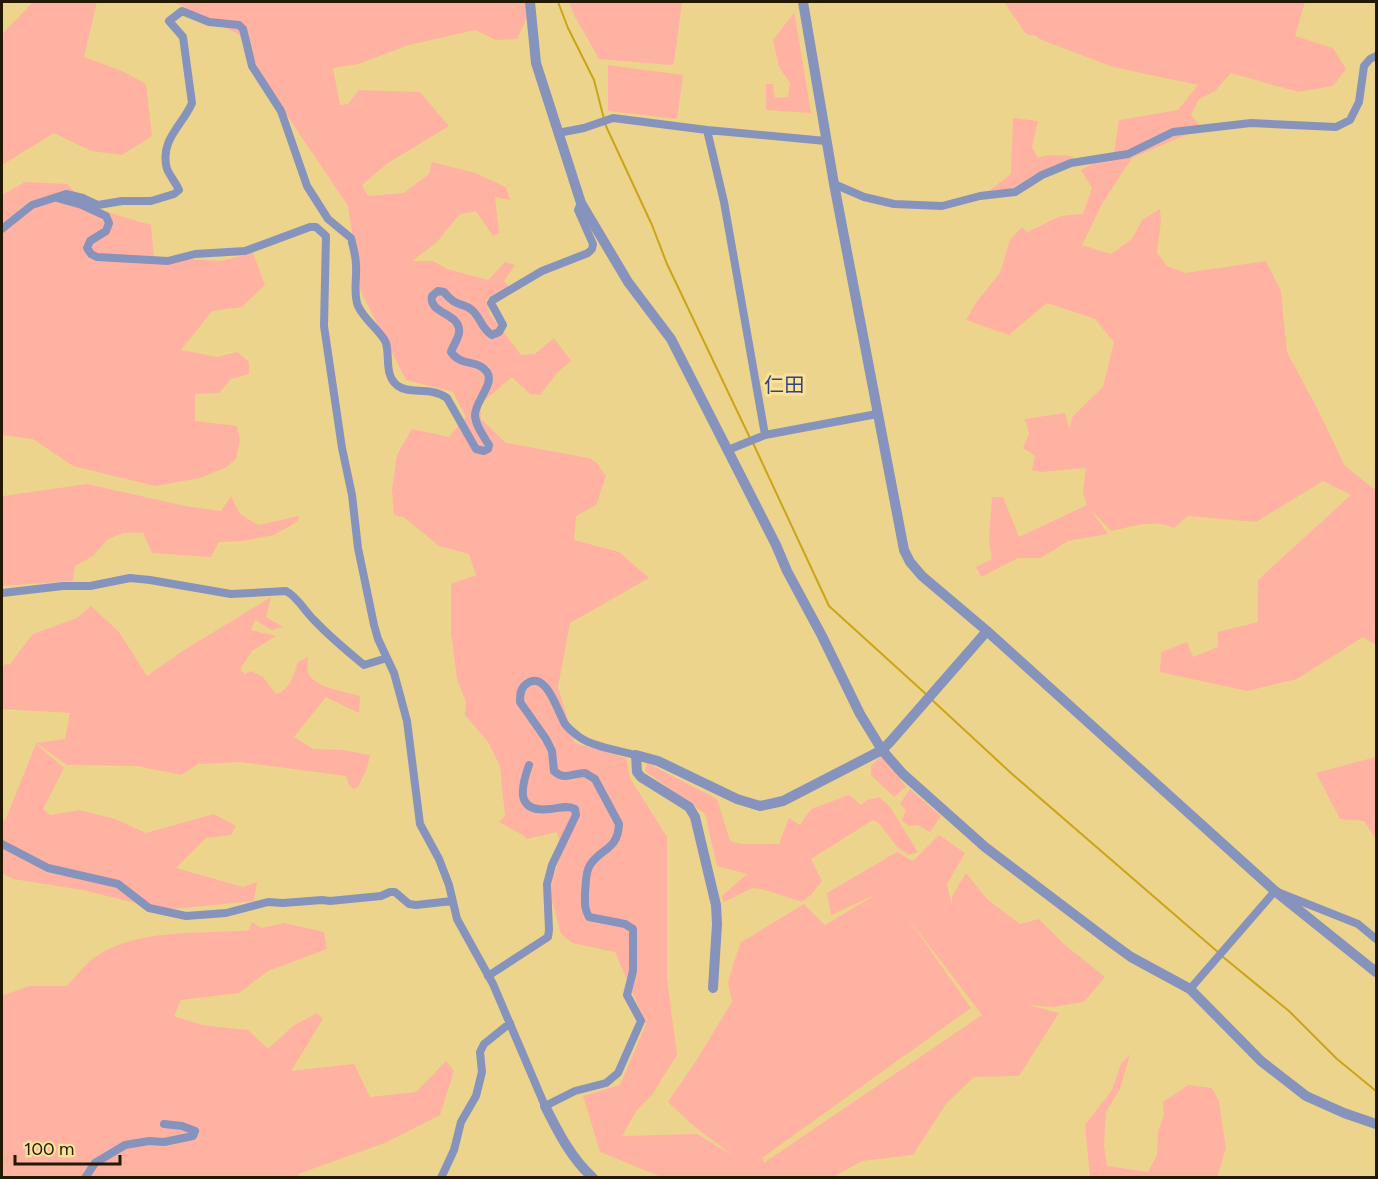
<svg xmlns="http://www.w3.org/2000/svg" width="1378" height="1179" viewBox="0 0 1378 1179" font-family="Figtree,'Noto Sans JP',sans-serif">
  <style>
    .green { fill: #ffb1a2; fill-rule: evenodd }
    .lines { fill: none; stroke-linecap: round; stroke-linejoin: round }
    .stream { stroke: #caa419; stroke-width: 2 }
    .minor { stroke: #8693bd; stroke-width: 8 }
    .tertiary { stroke: #8693bd; stroke-width: 10 }
    .labels { text-anchor: middle; stroke-width: 6; stroke-linejoin: round; paint-order: stroke }
    .quarter-label { font-size: 20px; fill: #34427d; stroke: #fae198 }
  </style>
  <rect width="100%" height="100%" fill="#edd48c"/>
  <path class="green" d="M33 2H97L84 57 122 71 146 84 152 136 122 155 91 151 54 133 2 165V34Z
    M174 2H525L527 18 517 39 496 40 475 30 409 45 358 64 333 68 340 105 348 104 359 90 420 92 449 126 388 163 362 185 368 196 404 193 429 174 432 162 475 173 506 187 510 200 495 197 499 233 493 236 476 211 460 214 436 243 412 261H433L447 269 488 280 505 262 515 265 504 281 509 287 486 300 490 314 521 355 535 354 554 338 571 361 557 373 540 395 530 394 512 377 480 404 481 419 506 443 589 458 597 463 606 476 596 505 576 516 574 540 619 552 649 578 570 623 558 687 575 743 626 758 630 778 667 837V978L677 1055 652 1095 637 1110 622 1136 697 1134 734 1156 696 1128 668 1102 696 1061 732 1002 728 982 740 943 804 904 825 925 877 894 831 915 827 893 897 852 913 861 939 835 965 853 947 884 952 905V896L966 873 988 900 1020 924 1039 919 1065 945 1105 977 1084 1002 1051 1007 1029 1005 1059 1013 1019 1076 974 1077 946 1104 913 1155 862 1161 833 1177 664 1178 600 1152 583 1096 620 1085 646 1024 615 952 572 943 561 934 551 897 553 877 562 853 557 832 526 839 523 835 499 822 505 816 500 766 488 742 465 715 466 702 457 679 451 632V584L476 575 469 554 439 546 405 518 394 515 392 489 397 455 412 429 449 437 466 417 453 392 406 380 361 292 348 206 278 102 240 35ZM904 913 982 1015 765 1162 762 1158 971 1008Z
    M569 2H682L674 63 671 65 599 59 574 15Z
    M1004 2H1305L1295 36 1333 48 1346 69 1333 86 1298 92 1231 73 1215 91 1199 99 1191 115 1202 128 1132 158 1102 204 1082 245 1111 254 1132 239 1142 220 1160 209 1161 221 1157 253 1167 266 1185 273 1266 261 1281 291 1287 352 1318 410 1345 466 1374 489 1376 487V645L1363 637 1297 679 1247 691 1160 672 1161 652 1187 642 1193 657 1218 647V632L1258 622V580L1351 495 1323 481 1256 522 1188 516 1174 528C1157 518 1130 527 1111 531L1091 510 1108 534 1068 541 1041 558H1018L981 577 976 567 992 559 989 540 992 497H1003L1019 537 1087 505 1083 492 1086 468 1041 472 1032 470 1035 456 1023 448 1029 434 1025 419 1065 413 1069 428 1073 416 1103 387 1114 342 1095 319 1047 303 1009 335 966 320 975 304 1000 273 1010 240 1022 227 1027 232 1061 216 1083 214 1092 188 1081 170 1114 153 1119 120 1178 110 1198 85 1113 67 1042 40 1036 36 1026 34Z
    M794 13 795 16 811 113 766 110V84H773L775 98 788 97 790 83 779 67 773 40Z
    M608 65 683 75 677 119 608 111Z
    M1013 118 1038 121 1032 147 1038 158C1049 153 1063 155 1075 157L1008 190 989 191 1011 174Z
    M25 182 67 184 90 207 151 225 154 257 221 261 253 253 265 285 242 307 212 311 181 350 218 357 237 352 249 362V374L231 379 219 393 195 394V421L237 426 240 440 236 459 225 468 200 478 155 486 73 466 33 439 2 435V195Z
    M87 484 185 506 221 511 231 496 240 514 258 525 299 516 298 521 274 535 243 541 219 542 211 557 152 553 143 533H123L108 539 93 556 75 566 73 581 2 586V495L3 496Z
    M271 597 266 617 283 627 271 630 255 620 251 630 276 636 252 651 240 669 245 674 251 671 263 677 276 694C290 690 294 674 298 662L308 657C308 661 307 668 308 672 312 687 346 692 360 696L359 713 326 697 294 737 313 749 342 750 370 755 367 768 358 787 353 789 349 785 346 776 240 762 198 764 181 775 137 766 67 765 36 743 65 739 70 713 2 709V665L10 664 33 634 77 618 91 606 119 632 147 676 181 652Z
    M36 744 64 768 43 809 50 815 79 810 115 819 146 833 214 814 236 826 231 835 206 838 176 868 243 887 257 882 254 901 163 910 83 890 13 879 2 873V819L5 821Z
    M882 755 906 787 894 797 871 775V766Z
    M1376 757V839L1364 821 1340 819 1316 773Z
    M647 763 717 799 730 841 741 844H779L789 818 800 825 811 809 849 795 861 805 867 800 879 797 890 807 918 852 909 855 898 848 879 823 873 820 811 859 822 881 811 895 802 902 762 889 752 888 724 902 722 896 747 874 717 866 705 814 645 771Z
    M910 789 941 816 930 832 918 825 909 826 902 821 906 810 900 804Z
    M252 922 262 928 284 923 324 932 327 949 268 971 239 993 181 1000 174 1016 202 1025 248 1030 268 1049 293 1026 317 1013 323 1019 291 1071 354 1064 370 1097 416 1092 446 1061 454 1071 440 1115 385 1143 298 1174 301 1177 2 1178V996L29 986H67C74 979 81 969 89 962 129 927 199 935 249 930Z
    M1130 1054 1120 1089 1106 1112 1104 1145 1107 1166 1148 1172 1157 1155 1158 1132 1164 1115 1163 1102 1188 1085 1212 1088 1219 1101 1226 1148 1217 1177H1090L1085 1125 1112 1090 1121 1064Z"/>
  <g class="lines">
    <path class="stream" d="M558 2 568 28 594 80 604 119
      M605 124 652 225 667 264 750 438
      M753 443 829 606 927 695
      M931 699 1011 773 1219 953
      M1223 957 1289 1011 1337 1059 1376 1091"/>
    <path class="minor" d="M707 130 724 202 765 435
      M558 133 584 128 613 118 707 130 826 141
      M834 184 864 197 894 204 942 206 980 196 1015 192 1042 175 1071 163 1128 154 1173 132 1251 123 1336 127 1350 120 1359 102 1364 66 1370 59 1376 56
      M57 198 82 205 106 216 109 223 106 231 90 241 87 248 91 254 97 257 168 261 195 254 245 251 310 227H316L326 236 324 326 342 448 352 495 358 548 374 625 378 639 394 673 407 721 420 824 439 859 449 885 457 919 493 984 545 1106 575 1091 606 1083 618 1073 641 1021 627 995 633 971V929L625 924 589 917C584 908 585 903 585 893 586 884 585 873 590 865 601 848 618 850 619 824L597 783 595 779 585 773C572 773 565 781 554 771L552 751 546 739 520 702C520 696 520 689 525 685 546 667 558 713 565 724 568 728 574 733 578 736 590 746 620 751 636 755
      M2 229 32 205 66 194 83 198 98 205 122 201H151L174 194 179 190C176 183 170 176 167 169 159 140 183 125 192 103L183 37 169 21 182 11 209 22 239 25 243 29 252 66 281 111 307 186 328 219 351 238C353 247 356 256 356 265 357 278 353 294 358 306 365 321 382 332 386 343 390 357 384 376 398 386 410 395 430 386 447 398L476 449 484 451 488 449 489 445C484 437 475 425 475 415 475 401 495 384 487 372 478 359 461 367 451 352 453 346 458 339 459 333 462 313 428 314 432 296L438 291 444 292C456 308 464 302 473 311 481 319 482 329 492 335L499 332 503 325 491 303 493 300 542 271 588 253 592 249 593 244 578 210 581 203
      M728 450 765 435 877 414
      M2 593 63 586H90L130 578 150 580 231 594 286 591C298 597 305 612 315 621 330 637 347 651 364 665L387 658
      M2 844 48 868 118 884 149 908 186 916 226 913 268 902 283 903 322 900 330 901 381 896 390 892H395L409 904 416 905 452 901
      M488 976 548 937 549 930 547 884 552 865 576 815 575 809C568 805 559 808 551 809 516 813 520 790 529 765
      M1190 989 1275 891 1358 924 1376 939
      M85 1178 95 1163 125 1145 149 1141 164 1142 193 1136 195 1131 182 1126 164 1124
      M441 1178 454 1150 461 1122 476 1096 482 1072 480 1052 484 1044 510 1023"/>
    <path class="tertiary" d="M530 2 536 63 581 203 628 282 671 339 776 545 787 571 822 636 860 714 882 750 903 774 985 847 1109 941 1131 957 1190 989 1261 1061 1306 1096 1344 1113 1376 1124
      M803 2 834 184 904 550 910 562 922 576 987 631 1275 891 1376 972
      M713 988 717 924 716 905 695 817 689 807 641 777 637 772 636 755 658 761 737 799 760 806 783 801 882 750 890 742 987 631
      M545 1106C558 1132 571 1158 593 1178"/>
  </g>
  <g class="labels">
    <g class="quarter-label">
      <text x="784" y="392">仁田</text>
    </g>
  </g>
  <rect width="1378" height="1179" fill="none" stroke="#231900" stroke-width="6"/>
  <path d="M15 1155v9h105v-9" fill="none" stroke="#231900" stroke-width="3"/>
  <text x="24" y="1155" font-size="18" fill="#231900" stroke="#fae198" stroke-width="4.5" paint-order="stroke">100 m</text>
</svg>
